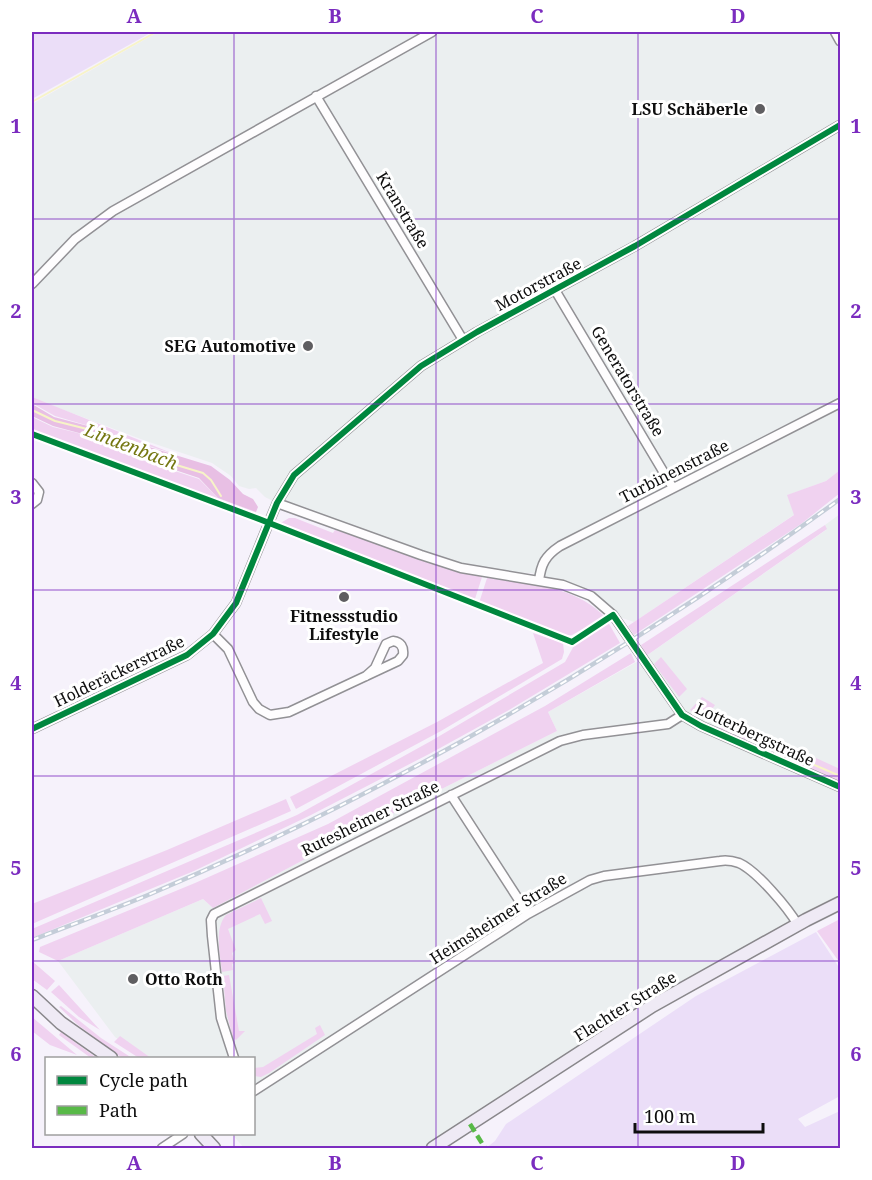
<svg xmlns="http://www.w3.org/2000/svg" width="872" height="1180" viewBox="0 0 872 1180" font-family="'Noto Serif',serif">
  <style>
    .industrial { fill: #ebeff0 }
    .farmland { fill: #ebdef8 }
    .green { fill: #f0d2f0 }
    .forest { fill: #e8bfe4 }
    .lines { fill: none; stroke-linecap: round; stroke-linejoin: round }
    .stream { stroke: #f7f4c7; stroke-width: 2 }
    .street-casing { stroke: #929195; stroke-width: 11 }
    .secondary-casing { stroke: #89878b; stroke-width: 15 }
    .street { stroke: #fefdfe; stroke-width: 8 }
    .secondary { stroke: #efeaf5; stroke-width: 12 }
    .rail-casing { stroke: #c4cdd8; stroke-width: 4.5 }
    .rail { stroke: #fff; stroke-width: 2; stroke-dasharray: 7; stroke-linecap: butt }
    .quiet { stroke: #58b947; stroke-width: 4.5; stroke-dasharray: 9 4.5; stroke-linecap: butt }
    .cycleway-casing { stroke: #fff; stroke-width: 10 }
    .cycleway { stroke: #00873e; stroke-width: 6 }
    .grid { fill: none; stroke: #7b2cbf; stroke-width: 1.5; stroke-opacity: 0.55 }
    .poi-dot { fill: #5f5e61; stroke: #fff; stroke-width: 2 }
    .labels { text-anchor: middle; stroke-width: 6; stroke-linejoin: round; paint-order: stroke }
    .poi-label { font-size: 16px; font-weight: bold; fill: #0e0e0e; stroke: #fff; text-anchor: end }
    .street-label { font-size: 16px; fill: #0e0e0e; stroke: #fff }
    .water-label { font-size: 18px; font-style: italic; fill: #757712; stroke: #fff }
    .neatline { fill: none; stroke: #7b2cbf; stroke-width: 2 }
    .grid-label { font-size: 20px; text-anchor: middle; font-weight: bold; fill: #7b2cbf }
  </style>
  <rect width="100%" height="100%" fill="#f6f2fb"/>
  <path class="industrial" d="M158 32H840V470L826 481 788 495 795 514 634 622 613 615 604 607 563 585 532 573 486 572 277 503 265 497 256 488 249 489 239 486 231 476 212 463 146 441 32 398V104Z
    M840 514V903L652 1006 470 1124 423 1148H244L232 1134H254V1058H145L115 1037 58 961 203 899 213 908 358 831 557 731 548 712 642 659 826 530 825 525Z"/>
  <path class="farmland" d="M32 32H152L32 99Z
    M816 932 840 969V1096L798 1119 805 1127 840 1111V1148H486L495 1141 506 1124 696 996Z"/>
  <path class="green" d="M32 397 174 454 133 441 111 438 89 426 55 416 32 403Z
    M32 417 53 427 78 433 100 444 127 450 142 460 199 479 218 498 256 512 255 516 32 431Z
    M840 470V493L801 524 634 635 628 626 794 515 787 495 826 481Z
    M289 518H295L333 533 335 530 482 577 474 602 279 524Z
    M825 525 827 529 646 656 641 645Z
    M488 575C528 584 576 586 605 617L572 635 564 636 554 634 479 603Z
    M608 622 620 643 509 710 431 753 309 816 194 871 32 938V929L297 815 431 741 565 662 576 642Z
    M533 633 563 643 564 652 562 659 441 731 296 809 290 797 437 722 543 663Z
    M631 653 635 662 548 712 557 731 358 831 213 908 203 899 58 961 39 952 40 947 195 883 328 824 545 706Z
    M661 657 687 689 679 697 654 664Z
    M702 697 715 705 705 719 690 710Z
    M720 714 840 769V782L718 728 715 723Z
    M286 799 291 811 32 924V904L167 850Z
    M261 898 272 921 265 924 260 914 228 929 236 950 232 953 235 963 232 964 233 970 222 972C220 954 214 929 226 915Z
    M840 919V926L838 928 840 927V963L817 931Z
    M32 961 55 981 47 990 32 979Z
    M229 975 239 1031H245L236 1040 233 1038 226 1011 223 976Z
    M59 985 100 1030 79 1017 51 992Z
    M61 1006 101 1038 132 1058H122L78 1025 59 1007Z
    M32 1017 77 1055 50 1045 32 1031Z
    M320 1025 325 1035 269 1073 261 1077 254 1076V1068L263 1067 317 1034 315 1028Z
    M61 1032 94 1056 98 1058H91L59 1035Z
    M120 1036 151 1058H139L114 1042Z"/>
  <path class="forest" d="M32 404 54 417 88 426 111 438 133 442 211 466 230 480 243 494 253 499 258 507 256 512 218 498 199 478 142 459 127 449 100 444 79 433 53 426 32 416Z"/>
  <g class="lines">
    <path class="stream" d="M32 102 156 32
      M32 410 55 421 87 429 106 441 131 444 173 464 203 473 211 480 221 496
      M719 721 731 729 840 776"/>
    <defs>
      <path id="street" d="M835 32 840 41
        M316 96 463 340
        M32 284 75 239 113 211 432 32
        M555 290 673 488
        M32 483 39 492 37 500 32 504
        M277 503 421 555 461 568 563 585 591 596 613 615 682 715 701 726 840 787
        M539 581C541 564 545 556 560 546L840 403
        M213 634 228 649 253 702 259 709 270 715 289 712 398 661 403 655C404 647 401 642 393 641L386 644 375 668 366 676
        M32 729 187 655 213 634 236 603 277 503 294 475 421 366 477 332 635 246 840 125
        M451 795 528 914
        M234 1058 221 1018 212 936 211 920 214 914 560 741 583 735 668 724 682 715
        M254 1091 528 914 590 880 604 876 720 861C726 860 733 861 739 863 757 871 788 908 798 925
        M162 1148 183 1134"/>
      <path id="secondary" d="M32 996 61 1023 111 1058
        M201 1134 214 1148
        M433 1148 652 1006 806 920 840 903"/>
    </defs>
    <use href="#street" class="street-casing"/>
    <use href="#secondary" class="secondary-casing"/>
    <use href="#street" class="street"/>
    <use href="#secondary" class="secondary"/>
    <defs>
      <path id="rail" d="M32 940C70 925 110 911 148 895 393 791 625 655 840 499"/>
    </defs>
    <use href="#rail" class="rail-casing"/>
    <use href="#rail" class="rail"/>
    <path class="quiet" d="M470 1124 485 1148"/>
    <defs>
      <path id="cycleway" d="M32 434 259 519 572 642 613 615 682 715 701 726 840 787
        M32 729 187 655 213 634 236 603 277 503 294 475 421 366 477 332 635 246 840 125"/>
    </defs>
    <use href="#cycleway" class="cycleway-casing"/>
    <use href="#cycleway" class="cycleway"/>
  </g>
  <path class="grid" d="M234 32V1058M436 32V1148M638 32V1148M32 219H840M32 404H840M32 590H840M32 776H840M32 961H840M234 1134V1148"/>
  <g class="poi-dot">
    <circle cx="760" cy="109" r="6"/>
    <circle cx="308" cy="346" r="6"/>
    <circle cx="344" cy="597" r="6"/>
    <circle cx="133" cy="979" r="6"/>
  </g>
  <g class="labels">
    <g class="poi-label">
      <text x="748" y="115">LSU Schäberle</text>
      <text x="296" y="352">SEG Automotive</text>
      <text x="344" y="622" text-anchor="middle">Fitnessstudio<tspan x="344" dy="18">Lifestyle</tspan></text>
      <text x="145" y="985" text-anchor="start">Otto Roth</text>
    </g>
    <g class="street-label">
      <text transform="translate(403 210) rotate(59)" y="6">Kranstraße</text>
      <text transform="translate(538 284) rotate(-28)" y="6">Motorstraße</text>
      <text transform="translate(628 381) rotate(59)" y="6">Generatorstraße</text>
      <text transform="translate(674 471) rotate(-27)" y="6">Turbinenstraße</text>
      <text transform="translate(119 671) rotate(-26)" y="6">Holderäckerstraße</text>
      <text transform="translate(755 734) rotate(25)" y="6">Lotterbergstraße</text>
      <text transform="translate(370 818) rotate(-26)" y="6">Rutesheimer Straße</text>
      <text transform="translate(498 918) rotate(-32)" y="6">Heimsheimer Straße</text>
      <text transform="translate(625 1006) rotate(-32)" y="6">Flachter Straße</text>
    </g>
    <g class="water-label">
      <text transform="translate(131 447) rotate(21)" y="6">Lindenbach</text>
    </g>
  </g>
  <rect width="872" height="1180" fill="none" stroke="#ffffff" stroke-width="66"/>
  <rect x="45" y="1057" width="210" height="78" fill="#ffffff" stroke="#9f9f9f" stroke-width="1.5"/>
  <rect x="57" y="1076" width="30" height="9" fill="#00873e" stroke="#9f9f9f" stroke-width="1.5"/>
  <text x="99" y="1087" font-size="18" fill="#0e0e0e">Cycle path</text>
  <rect x="57" y="1106" width="30" height="9" fill="#58b947" stroke="#9f9f9f" stroke-width="1.5"/>
  <text x="99" y="1117" font-size="18" fill="#0e0e0e">Path</text>
  <path d="M635 1123v9h128v-9" fill="none" stroke="#0e0e0e" stroke-width="3"/>
  <text x="644" y="1123" font-size="18" fill="#0e0e0e" stroke="#ffffff" stroke-width="4.5" paint-order="stroke">100 m</text>
  <rect x="33" y="33" width="806" height="1114" class="neatline"/>
  <g class="grid-label">
    <text x="134" y="23">A</text>
    <text x="335" y="23">B</text>
    <text x="537" y="23">C</text>
    <text x="738" y="23">D</text>
    <text x="16" y="133">1</text>
    <text x="856" y="133">1</text>
    <text x="16" y="318">2</text>
    <text x="856" y="318">2</text>
    <text x="16" y="504">3</text>
    <text x="856" y="504">3</text>
    <text x="16" y="690">4</text>
    <text x="856" y="690">4</text>
    <text x="16" y="875">5</text>
    <text x="856" y="875">5</text>
    <text x="16" y="1061">6</text>
    <text x="856" y="1061">6</text>
    <text x="134" y="1170">A</text>
    <text x="335" y="1170">B</text>
    <text x="537" y="1170">C</text>
    <text x="738" y="1170">D</text>
  </g>
</svg>
